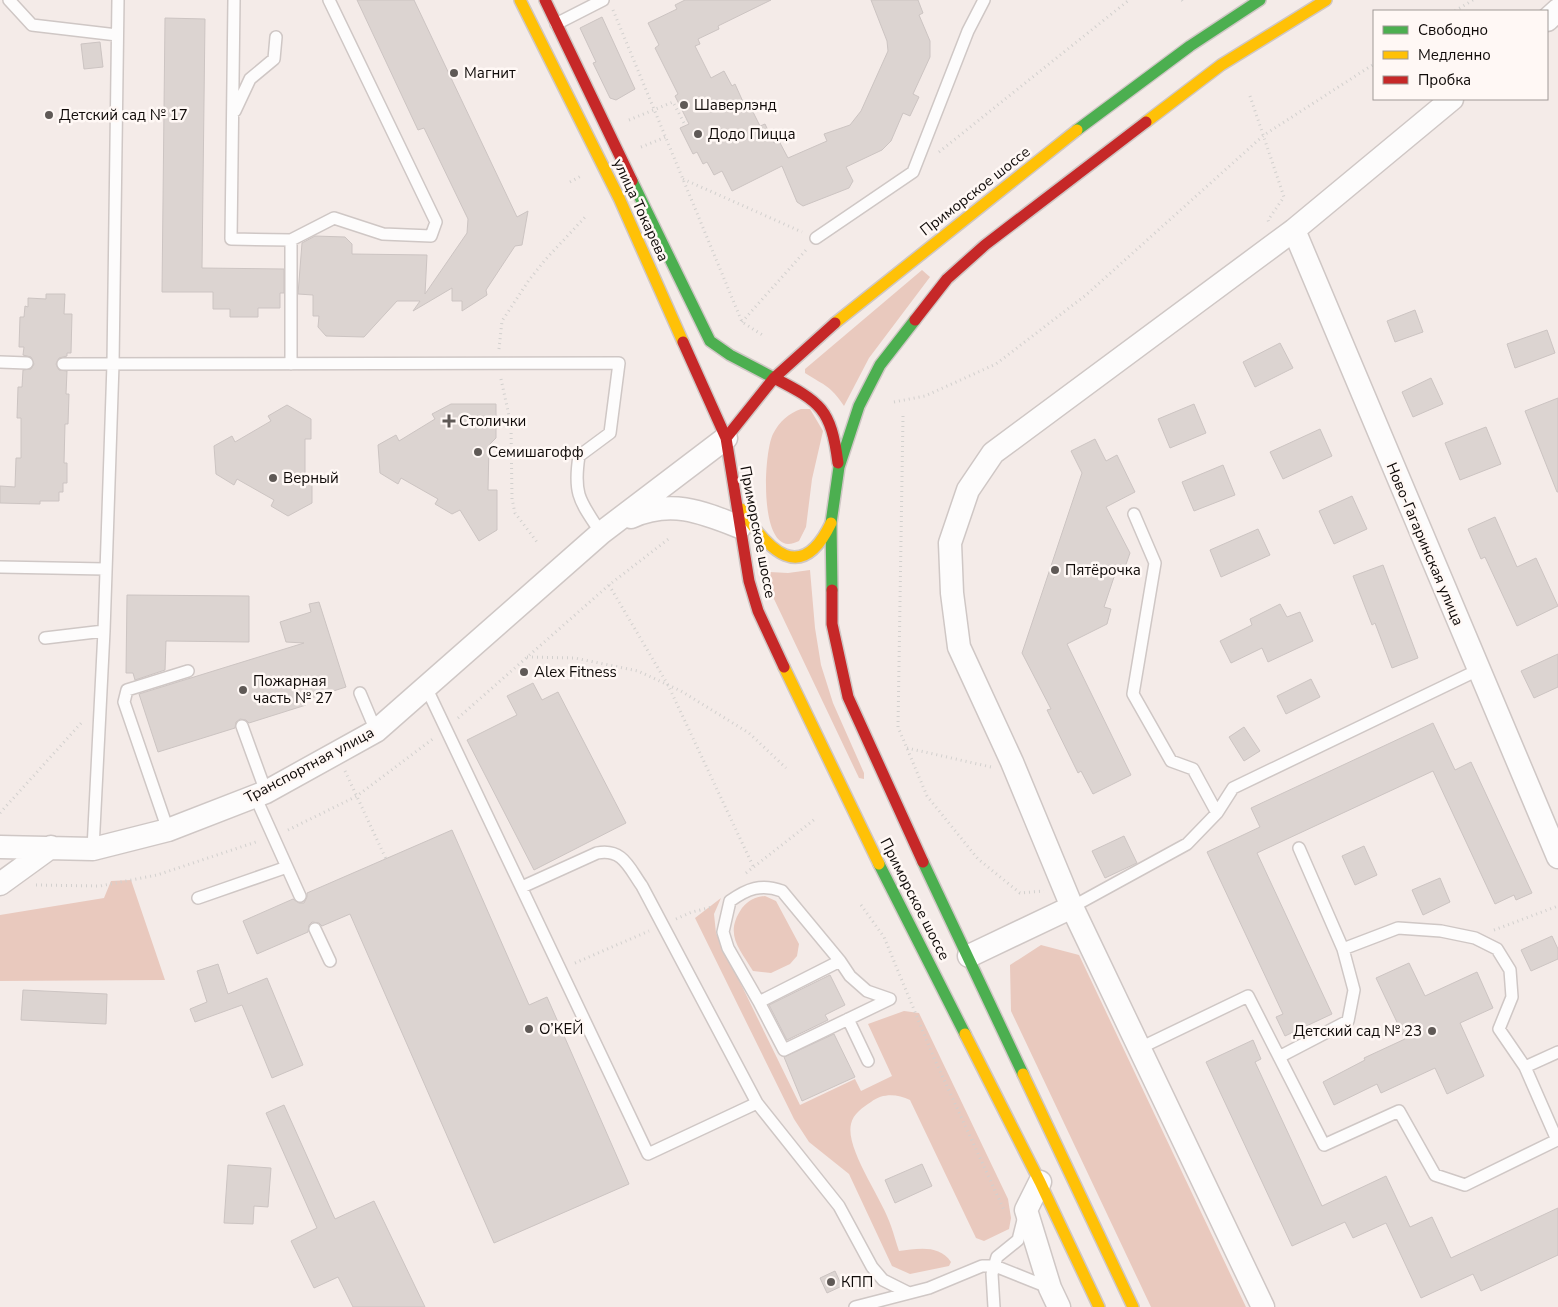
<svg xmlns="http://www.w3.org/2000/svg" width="1558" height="1307" viewBox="0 0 1558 1307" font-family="'Nunito Sans',sans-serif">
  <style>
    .green { fill: #e9c9be }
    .building { fill: #dcd4d1; stroke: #ccc4c2 }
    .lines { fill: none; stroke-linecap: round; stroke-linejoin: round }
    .lane-casing { stroke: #cfc7c5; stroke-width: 14 }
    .street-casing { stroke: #cfc7c5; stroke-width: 25 }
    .fast-casing { stroke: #cfc7c5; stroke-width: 14 }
    .slow-casing { stroke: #cfc7c5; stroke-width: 14 }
    .jam-casing { stroke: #cfc7c5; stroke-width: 14 }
    .path { stroke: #d2d0ce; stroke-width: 3; stroke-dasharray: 1 4; stroke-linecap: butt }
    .lane { stroke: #fdfcfc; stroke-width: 11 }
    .street { stroke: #fdfcfc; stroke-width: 22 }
    .fast { stroke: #4caf50; stroke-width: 11 }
    .slow { stroke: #ffc107; stroke-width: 11 }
    .jam { stroke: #c62828; stroke-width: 11 }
    .poi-dot { fill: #5f5956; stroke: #fff8f5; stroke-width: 2 }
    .labels { text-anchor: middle; stroke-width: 5; stroke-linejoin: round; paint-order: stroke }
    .poi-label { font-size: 15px; fill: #0f0a08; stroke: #fff8f5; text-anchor: start }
    .street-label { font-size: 15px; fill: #0f0a08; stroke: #fff8f5 }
  </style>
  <rect width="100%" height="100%" fill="#f4ebe8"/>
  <path class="green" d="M922 270 930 277 869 358 844 406C830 385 825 386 805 373V369Z
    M801 409H810L823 431 812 479 806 527 799 541C796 542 792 544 788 544 759 542 764 452 773 434 779 422 789 413 801 409Z
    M810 570 815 628 821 665 833 703 864 773V779L859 778 774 599 770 572 788 573Z
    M131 880 165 980 0 981V915L104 898 111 881Z
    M765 896 776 901 799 944 797 956 790 964 771 973 753 971C739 948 724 934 742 908 749 900 755 897 765 896Z
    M721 898 714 914 716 933 800 1105 855 1079 861 1091 892 1076 868 1024 904 1011 919 1013 1008 1199 1011 1218 1009 1229 984 1241 976 1238 910 1100C897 1094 883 1093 871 1102 863 1107 853 1114 851 1124 845 1149 883 1200 891 1226 894 1234 896 1243 899 1251 917 1249 939 1244 951 1262L949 1266 910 1274 892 1266 849 1174 809 1142 794 1119 695 918Z
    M1041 945 1079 955 1246 1307H1151L1011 1011 1010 965Z"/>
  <path class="building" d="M357 0H414L517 217 528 211 522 245 515 246 486 290 487 295 462 311V301H452V288L413 311 420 301H397L364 337 326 336 318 327 319 316H313V295L298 294 302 243 315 236 345 237 352 244V254L427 255 425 294 467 233 468 219 424 128 418 130Z
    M685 0H771L718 26 719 29 698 39 700 44 695 46 711 78 724 71 732 86 735 84 744 104 748 102 760 126 765 124 774 143 779 141 788 158 827 141 824 134 850 125 861 111 888 51 887 41 871 0H918L923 13 919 15 930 41V57L913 94 919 97 910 116 903 113 891 141 882 150 846 167 853 181 849 188 803 206 797 202 782 166 732 191 722 171 714 175 707 162 703 164 697 152 693 154 680 128 689 124 675 96 678 94 655 48 659 45 648 23 677 9 675 5Z
    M602 17 635 89 616 100 610 98 593 63 596 62 580 28Z
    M165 18 205 19 202 268 284 269V293H280V308H258V317H230V309H213V292H162Z
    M100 42 103 67 84 69 81 44Z
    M46 294H65L64 314H72L71 353H67V356L59 358 56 364 59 370 67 371 66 394H69L68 424H65L64 463H67V483H63V492H59V501H40V504L0 503V486L15 487 16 458H21V418H17L18 387H22L23 370 31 369 34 364 31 357 23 355 24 347H19L20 317H24L25 306 28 307V298L46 299Z
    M1415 310 1423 332 1395 342 1387 321Z
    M1547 330 1555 353 1515 368 1507 344Z
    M1280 343 1293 368 1255 387 1243 362Z
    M1431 378 1443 404 1413 417 1402 392Z
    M1558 398V492H1557L1525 411Z
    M451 404H496V438L489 445 488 490H497V530L479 541 460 510 452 514 435 504 438 499 401 478 398 484 380 473 378 445 396 435 399 441 435 419 432 414Z
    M1194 404 1206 433 1170 448 1158 419Z
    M287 405 311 419V439H305V481H312V503L288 516 271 506 274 500 237 479 234 485 216 474 214 446 232 436 235 442 271 421 268 416Z
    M1486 427 1501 464 1460 480 1445 443Z
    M1320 429 1332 456 1283 479 1270 452Z
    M1095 439 1106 461 1117 455 1135 492 1106 507 1130 553 1124 570 1117 568 1104 607 1111 609 1107 624 1067 644 1131 775 1093 794 1081 771 1078 773 1047 710 1051 709 1022 653 1082 473 1071 451Z
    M1223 465 1235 495 1194 511 1182 482Z
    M1352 496 1367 529 1334 544 1319 511Z
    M1495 517 1517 567 1536 558 1558 606 1517 626 1485 557 1481 559 1468 529Z
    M1258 529 1270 555 1221 577 1210 550Z
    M1383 565 1418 658 1392 668 1375 623 1372 625 1353 576Z
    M127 595 249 596V642L166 641 165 670 135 680 133 673H126Z
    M319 602 346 687 305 700 306 705 249 723 246 720 240 719 236 722 235 728 158 752 139 694 304 643 286 642 280 622 311 612 309 604Z
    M1280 604 1287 617 1300 612 1313 641 1268 662 1262 648 1231 663 1220 641 1252 625 1250 619Z
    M1558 654V687L1534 698 1521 671Z
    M1311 679 1320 697 1286 714 1277 696Z
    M533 683 542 700 558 692 626 823 534 870 467 740 517 715 507 696Z
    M1433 723 1455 770 1471 762 1532 893 1516 900 1514 895 1495 904 1433 771 1257 853 1332 1014 1285 1036 1276 1017 1283 1014 1207 852 1260 827 1251 808Z
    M1244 727 1260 751 1244 761 1229 737Z
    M452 830 529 1005 547 997 629 1184 494 1243 350 914 322 926 319 923 312 922 309 925 308 932 257 954 243 921 293 899 299 903H304L307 897V893Z
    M1124 836 1137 863 1105 878 1092 851Z
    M1364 846 1377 875 1355 885 1342 856Z
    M1440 878 1450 902 1423 915 1412 890Z
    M1552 936 1558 949V959L1531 971 1521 950Z
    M1409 963 1425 996 1477 972 1493 1008 1460 1023 1484 1076 1447 1094 1435 1068 1381 1093 1377 1084 1334 1105 1323 1082 1365 1060 1364 1058 1405 1039 1376 978Z
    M218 964 228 994 267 978 303 1065 272 1078 242 1005 195 1022 190 1009 207 1002 197 971Z
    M830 975 845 1005 825 1015 828 1020 787 1040 769 1005Z
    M23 990 107 994 106 1024 21 1020Z
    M834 1034 855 1077 802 1101 784 1057Z
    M1253 1040 1261 1059 1255 1062 1322 1206 1386 1176 1410 1227 1432 1217 1451 1258 1558 1208V1255L1481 1291 1473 1274 1421 1298 1386 1223 1353 1238 1345 1222 1292 1246 1206 1062Z
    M284 1105 335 1219 374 1201 425 1307H353L338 1277 314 1288 291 1241 317 1228 266 1113Z
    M922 1164 932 1186 895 1203 885 1180Z
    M228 1165 271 1168 268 1207 254 1206 253 1224 224 1223Z
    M835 1271 842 1286 827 1293 820 1278Z"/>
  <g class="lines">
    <defs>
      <path id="lane" d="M9 0 32 25 117 35
        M234 0 231 239 291 240 334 218 383 234 431 236 436 222 329 0
        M556 24 603 0
        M235 111 250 79 274 59 276 37
        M816 238 913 172 968 31 984 0
        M0 362 27 363
        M63 364 619 363 610 433 579 456C573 495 580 501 601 533
        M291 364V240
        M1134 514 1155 563 1133 694 1171 761 1193 769 1217 813
        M0 567 105 569
        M45 638 104 631
        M426 687 648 1154 757 1103
        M360 693 376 731
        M242 726 266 792
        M255 796 300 896
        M168 830 124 702 127 690 188 671
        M1299 848 1343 949
        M93 849 104 631 113 364 118 0
        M522 887 597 853C623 848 629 868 642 886L757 1103 839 1206 872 1267 883 1280 907 1292
        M198 898 287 867
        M1072 907 1187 844 1217 813 1233 788 1478 670
        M315 929 330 961
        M840 961 759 1002 728 948 723 932 730 901C747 889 761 883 782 891L840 961 850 976 867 991 890 999
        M759 1002 784 1050 890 999
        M848 1019 868 1061
        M1140 1048 1248 996 1324 1145 1399 1111 1435 1175 1465 1185 1557 1140 1525 1067 1558 1052
        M1279 1057 1348 1021 1354 990 1343 949 1398 928 1441 931 1475 938 1497 949 1510 970 1512 997 1499 1029 1525 1067
        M855 1307 929 1288 982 1266H995L1050 1288
        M994 1307 992 1274 997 1257 1018 1240 1024 1216"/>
      <path id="street" d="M1547 20 1558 10
        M1294 230 1558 857
        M631 517C671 499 702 512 740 527
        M0 847 93 849 168 830 266 792 376 731 601 533 726 438
        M0 884 51 847
        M969 956 1072 907
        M1040 1182 1026 1210 1050 1288 1059 1307
        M1263 1307 1072 907 1012 762 959 647 952 593 950 543 968 490 993 453 1294 230 1452 99"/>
      <path id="fast" d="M1077 130 1190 46 1260 0
        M632 181 710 341 730 355 774 378
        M832 590 831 523 839 467 859 406 880 365 915 320
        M923 862 1023 1074
        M879 864 965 1034"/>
      <path id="slow" d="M520 0 619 198 683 342
        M1146 122 1221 65 1326 0
        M835 323 1077 130
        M741 509C768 550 801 586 831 523
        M784 667 879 864
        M965 1034 1040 1182 1099 1307
        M1023 1074 1133 1307"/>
      <path id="jam" d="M545 0 632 181
        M915 320 947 279 985 245 1146 122
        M683 342 726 438
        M774 378C821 402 831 409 838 463
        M832 590V624L848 697 923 862
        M784 667 758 611 749 581 726 438 774 378 835 323"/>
    </defs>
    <use href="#lane" class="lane-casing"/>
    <use href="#street" class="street-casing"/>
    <use href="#fast" class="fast-casing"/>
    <use href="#slow" class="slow-casing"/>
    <use href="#jam" class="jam-casing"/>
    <path class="path" d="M1182 0 1185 4
      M613 10 742 322 764 336
      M1455 11 1473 0
      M1250 96 1284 197 1268 220 1269 223
      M629 120 673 102 684 123 687 120
      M641 147 666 137
      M939 152 1129 0
      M683 179 802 232
      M570 182 581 176
      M742 322 806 250
      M499 349 502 321 529 280 545 260 587 215
      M501 379 511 425 512 499 515 513 537 542
      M894 402 925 396 996 364 1086 295 1264 135 1374 64
      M903 416 898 727 927 796 978 859 1020 893 1044 891
      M609 585 668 685 753 866
      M527 657 575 658 638 671 681 691 749 733 786 768
      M458 718 609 585 671 537
      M907 748 991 767
      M345 771 386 859
      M0 813 83 721
      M288 830 357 796 434 738
      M746 873 815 819
      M36 885 100 886 157 875 259 841
      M861 905 884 937 934 1058 1004 1210
      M676 919 692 912 712 907
      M1494 930 1558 906
      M575 963 649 931"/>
    <use href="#lane" class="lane"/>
    <use href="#street" class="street"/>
    <use href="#fast" class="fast"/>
    <use href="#slow" class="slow"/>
    <use href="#jam" class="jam"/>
  </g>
  <g class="poi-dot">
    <circle cx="454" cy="73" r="5"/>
    <circle cx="684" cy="105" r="5"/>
    <circle cx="49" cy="115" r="5"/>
    <circle cx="698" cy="134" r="5"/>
    <path d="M446.5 413.5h5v5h5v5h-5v5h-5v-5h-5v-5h5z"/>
    <circle cx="478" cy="452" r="5"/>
    <circle cx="273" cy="478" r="5"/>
    <circle cx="1055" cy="570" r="5"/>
    <circle cx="524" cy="672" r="5"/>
    <circle cx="243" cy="690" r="5"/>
    <circle cx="529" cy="1029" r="5"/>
    <circle cx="1432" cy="1031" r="5"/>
    <circle cx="831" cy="1282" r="5"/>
  </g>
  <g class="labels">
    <g class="poi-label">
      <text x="464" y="78">Магнит</text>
      <text x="694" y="110">Шаверлэнд</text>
      <text x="59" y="120">Детский сад № 17</text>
      <text x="708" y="139">Додо Пицца</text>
      <text x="459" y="426">Столички</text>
      <text x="488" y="457">Семишагофф</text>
      <text x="283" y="483">Верный</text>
      <text x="1065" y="575">Пятёрочка</text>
      <text x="534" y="677">Alex Fitness</text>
      <text x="253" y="686">Пожарная<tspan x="253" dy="17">часть № 27</tspan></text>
      <text x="539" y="1034">О’КЕЙ</text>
      <text x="1422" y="1036" text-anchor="end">Детский сад № 23</text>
      <text x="841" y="1287">КПП</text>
    </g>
    <g class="street-label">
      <text transform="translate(975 191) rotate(-38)" y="5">Приморское шоссе</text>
      <text transform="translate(641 210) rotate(65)" y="5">улица Токарева</text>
      <text transform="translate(758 532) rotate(79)" y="5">Приморское шоссе</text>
      <text transform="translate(1425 544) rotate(67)" y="5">Ново-Гагаринская улица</text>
      <text transform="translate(309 765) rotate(-28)" y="5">Транспортная улица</text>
      <text transform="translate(915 899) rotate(63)" y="5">Приморское шоссе</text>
    </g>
  </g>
  <rect x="1373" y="10" width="175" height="90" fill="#fff8f5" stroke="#9f9996"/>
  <rect x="1383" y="26" width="25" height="8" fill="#4caf50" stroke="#9f9996"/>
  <text x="1418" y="35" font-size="15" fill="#0f0a08">Свободно</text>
  <rect x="1383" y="51" width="25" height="8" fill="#ffc107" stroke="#9f9996"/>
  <text x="1418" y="60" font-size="15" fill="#0f0a08">Медленно</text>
  <rect x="1383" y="76" width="25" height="8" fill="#c62828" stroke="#9f9996"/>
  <text x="1418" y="85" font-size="15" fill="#0f0a08">Пробка</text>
</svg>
